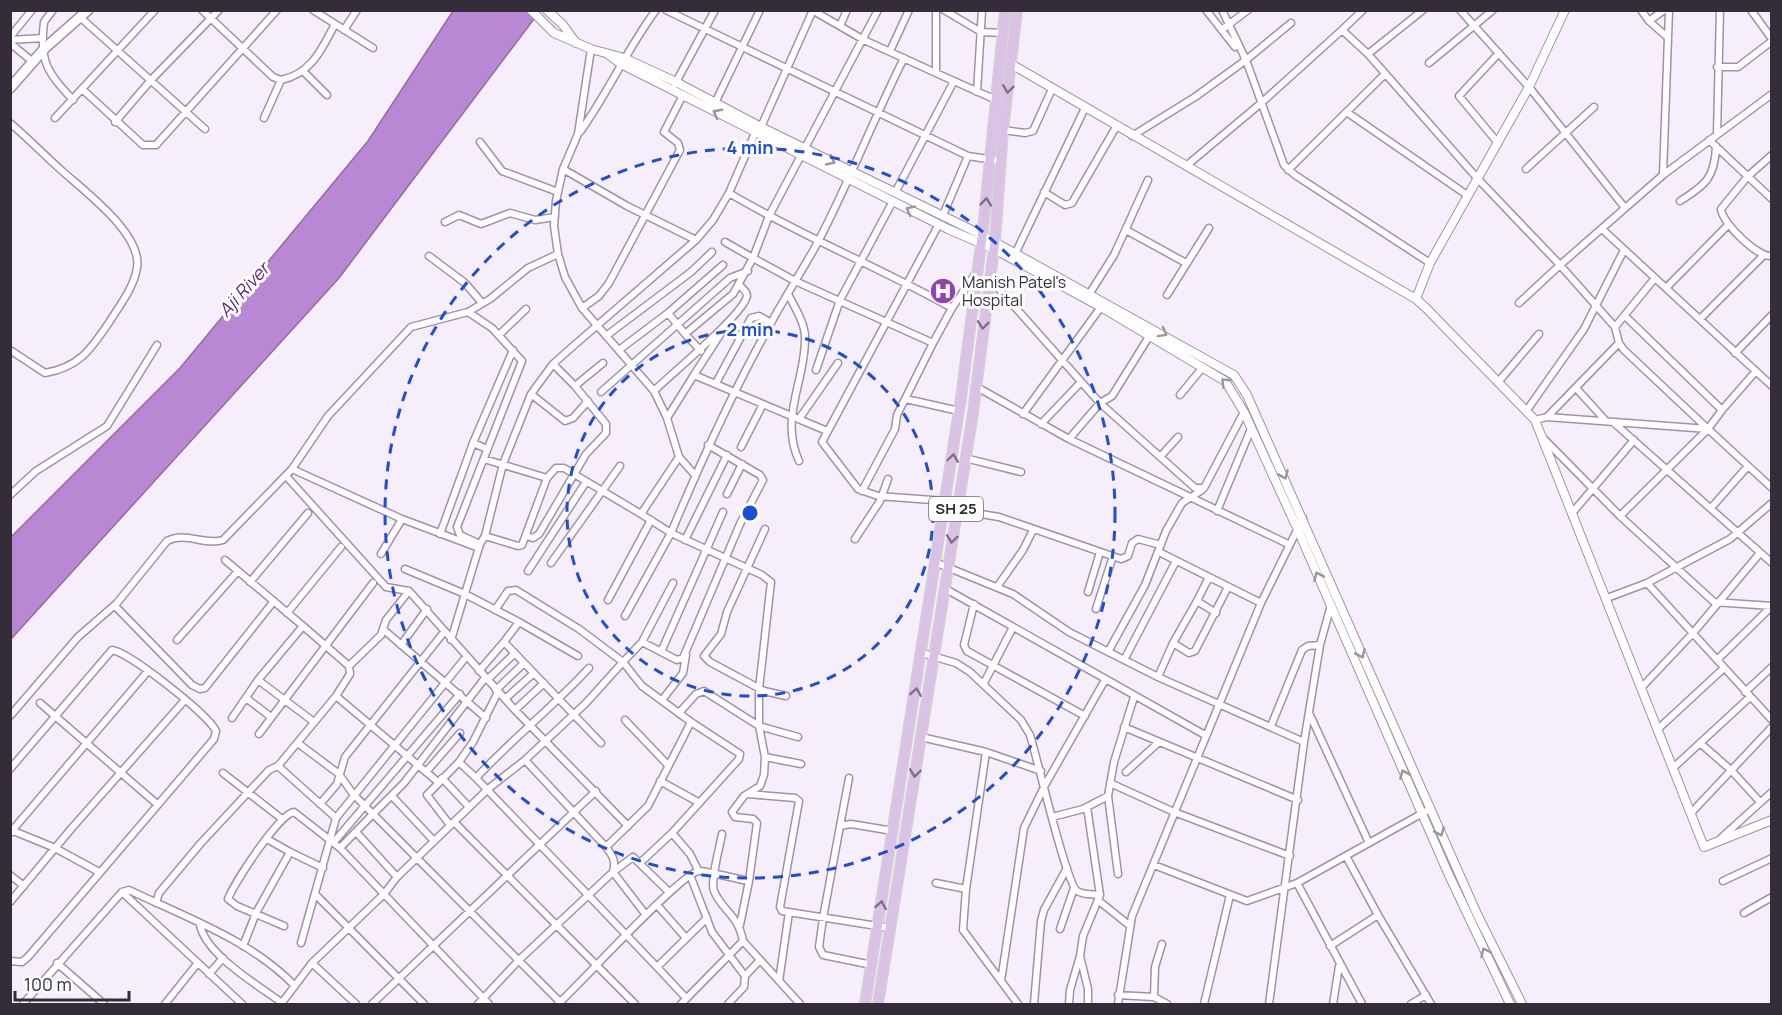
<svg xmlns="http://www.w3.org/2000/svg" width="1782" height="1015" viewBox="0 0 1782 1015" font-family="Manrope,sans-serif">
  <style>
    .water { fill: #ba87d4; stroke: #926ca5; stroke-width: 1.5 }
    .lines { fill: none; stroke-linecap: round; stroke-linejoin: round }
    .minor-casing { stroke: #a38fad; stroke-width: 9 }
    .tertiary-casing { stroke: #a38fad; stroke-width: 10 }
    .secondary-casing { stroke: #a38fad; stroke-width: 12 }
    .primary-casing { stroke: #d2d1d3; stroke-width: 12 }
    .minor { stroke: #fff; stroke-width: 6 }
    .tertiary { stroke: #fff; stroke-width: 8 }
    .secondary { stroke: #fff; stroke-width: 9 }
    .primary { stroke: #dac2e6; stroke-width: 9 }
    .oneway { stroke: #7f7086 }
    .oneway2 { stroke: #9a969c }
    .ring { fill: none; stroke: #1d4ed8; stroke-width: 3; stroke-dasharray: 10 8 }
    .labels { text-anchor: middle; stroke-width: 6; stroke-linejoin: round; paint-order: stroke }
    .shield { fill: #fff; stroke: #716b74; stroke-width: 1.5 }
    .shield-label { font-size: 15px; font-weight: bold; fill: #342c38 }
    .poi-label { font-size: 16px; fill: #342c38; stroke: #fff; text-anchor: start }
    .water-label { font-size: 18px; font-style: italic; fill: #5e1d7a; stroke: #fff }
    .centre { fill: #1d4ed8; stroke: #fff; stroke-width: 3 }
    .ring-label { font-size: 18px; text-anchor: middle; font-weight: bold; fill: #1d4ed8; stroke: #fff; stroke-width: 6; stroke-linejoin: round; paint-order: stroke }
  </style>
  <rect width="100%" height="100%" fill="#f6eefb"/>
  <path class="water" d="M453 11H540L339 278 11 639V537L180 368 368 141Z"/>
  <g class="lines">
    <defs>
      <path id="minor" d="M53 10 44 22C39 61 47 72 73 100
        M202 10 273 77 281 80C311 74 322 49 335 24
        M313 10 373 48
        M666 10 968 156 1001 161
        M812 10 864 40 936 73
        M878 10 769 216 753 258 795 281 933 343
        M936 10V73L994 99
        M944 10 981 32 1004 33
        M1206 10 1235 47
        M1222 10 1246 60 1284 165 1295 175 1430 263
        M1460 10 1529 87 1625 208
        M1641 10 1649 21
        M1664 10 1649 21 1666 36
        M1751 10 1772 39
        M81 18 205 129
        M840 26 847 10
        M1224 28 1248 10
        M344 30 357 10
        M1342 30 1363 10
        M10 37 32 10
        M10 40 43 38
        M10 43 33 62
        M890 51 909 10
        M1368 54 1423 10
        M1246 60 1291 23
        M1429 63 1493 10
        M1717 67H1738L1772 41
        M304 72 327 95
        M675 84 715 10
        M82 89 143 145H156L277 10
        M977 92 982 10
        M715 103 760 10
        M1348 113 1467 195
        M55 118 155 10
        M264 118 281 80
        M115 122 151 80 219 10
        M10 123C28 138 44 155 61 170 83 190 143 234 137 268 134 287 120 305 110 321 91 349 80 367 45 373L10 350
        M1003 130 1025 133 1033 131 1052 89
        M580 132C608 93 627 49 656 10
        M1717 134 1720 10
        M1132 136 1195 97 1246 60 1244 57
        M1709 140 1772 199
        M480 142 502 171 558 192
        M1498 143 1459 96 1499 53
        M1772 155 1748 176 1721 209C1722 223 1758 258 1772 256
        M1186 166 1260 104 1342 30 1368 54 1477 178 1560 265 1663 175 1772 94
        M563 169 627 206 696 240
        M1526 169 1594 107
        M1288 170 1385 74
        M1663 175 1669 10
        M896 191 954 81
        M1044 192 1065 205 1072 203 1116 127
        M729 193C801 236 879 267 952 308
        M1680 201C1706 185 1715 177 1716 146
        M943 215 968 156
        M445 222 459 215 481 224 510 213 535 220 555 217
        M939 224 822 442 858 489 878 496 946 501
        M1602 229 1772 386
        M1126 230 1186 263
        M1016 252 1085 108
        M429 256 465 283 482 303
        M990 279 1100 403 1195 488H1204L1244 412
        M1666 288 1728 225
        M1090 293 1114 255 1148 180
        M788 294C794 306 805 323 805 337 806 380 779 417 799 461
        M1167 295 1209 228
        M1519 303 1560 265 1615 327 1619 343 1624 350 1708 429
        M582 308 599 296 609 283 680 150 678 143 664 132 683 95
        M468 312 492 328 522 361 457 527 460 535 480 544
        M668 313 685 334 733 294 753 258 725 242
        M1625 316 1722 410 1756 371
        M1700 319 1763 256
        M1615 327 1655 278
        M685 334 701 351
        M499 335 526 309
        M606 336 691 272 712 252
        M619 350 668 313 723 265
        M1735 353 1772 315
        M553 364 575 386 603 363
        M816 370 840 300 893 201
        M694 375 723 330
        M1499 381 1539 334
        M716 383 751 318 759 316 771 323
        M975 386 1069 439 1288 544
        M1576 388 1605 420
        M654 391C671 374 743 315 747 296 747 291 742 288 739 285
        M601 392 730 278 748 271
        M531 394 565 421 573 418 588 401
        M1180 395 1203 367
        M906 399 959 411
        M1527 410 1584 329 1624 250
        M1722 410 1708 429 1620 516 1714 602 1772 606
        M1023 414 1101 307
        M1547 417 1619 343
        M667 418 694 375 827 431
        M799 419 838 363
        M1535 420 1547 417 1708 429 1772 488
        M1613 422 1772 563
        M1041 424 1081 382
        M1069 439 1100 403 1112 396 1150 335
        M1545 440 1620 516
        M473 443 513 350
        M741 447 763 404
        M679 457 695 475
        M1160 457 1178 437
        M965 458 1021 472
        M484 459 547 478 556 468H564L641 514 679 457 667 418 654 391 582 308 565 277 558 254 554 226 556 201 563 169 578 134 591 49
        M292 469 328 416 411 327 468 312 490 299 528 268 558 254
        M286 476 386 587 409 591 515 710 628 826
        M862 491 895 429 897 415 933 343 952 308 976 273
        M727 494 742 464
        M10 495 36 471 107 426 157 345
        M945 508 999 517 1121 559 1128 556 1132 543 1138 539 1161 545
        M1711 508 1748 466
        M1217 511 1251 429
        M1573 512 1634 440
        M641 514 671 533C701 461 733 391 771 323 786 295 804 268 819 240 850 180 874 118 904 58
        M765 529 727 612 721 634 704 656 710 662 764 691 786 696
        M440 534 473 443 487 449
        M485 536 518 546 522 545 547 478
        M527 536 533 538 539 534 586 454 606 433V424L575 386
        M855 539 880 501 888 479
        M685 540 727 455
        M1159 552 1261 603
        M381 554 402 519
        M225 560 303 626 258 680
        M551 563 620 466
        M937 563 1013 594 1069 632 1158 677 1304 742
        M405 569 465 594 519 622
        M528 571 586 482
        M250 582 308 513
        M673 583 642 642 623 662 642 686 691 722 740 754 739 759 672 833 690 854 698 870
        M1647 583 1772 720
        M997 587 1023 550 1033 530
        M944 588 1205 735
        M1088 592 1100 552
        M1607 598 1647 583 1730 539 1772 503
        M608 600 651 520
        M1197 601 1209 577
        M974 604 964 645 967 651 1085 716
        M115 606 192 685 200 689 205 688 274 601
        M1096 609 1113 556
        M287 613 341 547
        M303 626 349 666 350 674 336 696
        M384 630 486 718
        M177 640 238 571
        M451 640 480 544 485 536 503 464 531 394 553 364 571 348 696 240 713 220 729 193 755 133 761 127 813 10
        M504 642 519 622 578 656
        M642 642 677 660 683 658 740 524 763 480 760 475 708 445
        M1173 643 1189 653 1195 651 1228 587
        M401 645 427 609
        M661 652 723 512
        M1108 652 1145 585 1166 531 1182 503 1202 490
        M922 653 956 663 970 672 1021 720 1030 735C1037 757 1066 883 1077 891 1083 895 1093 894 1100 895
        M1124 660 1176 561
        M1717 660 1772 606
        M349 666 381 635 386 620 409 591
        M589 668C553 707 512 739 476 778L657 967 707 918
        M479 671 504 642 601 743
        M1158 677 1173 643 1197 601 1216 613
        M485 678 404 783 373 814 562 1004
        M487 680 515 653
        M984 683 1013 627
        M1642 687 1693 633 1760 553
        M496 690 524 663
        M1745 692 1772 667
        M246 698 271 717
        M505 699 534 673
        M662 700 683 673 686 655
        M40 703 157 804
        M515 710 544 683
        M679 713 696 694 704 691 759 726 798 737
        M1310 715 1369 843
        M10 716 78 637 117 603 167 541C186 531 204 546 223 540L292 469 402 519 479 548
        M232 718 258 680 314 722
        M625 720 667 764
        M1271 726 1302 650 1308 646 1320 645
        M1124 727 1298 800
        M1658 729 1724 668
        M259 734 373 583
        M921 737 986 752 1041 771
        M1700 743 1731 770 1760 802
        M299 744 339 774 353 794 373 814 340 848 489 1004
        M986 752 966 889 963 930 1001 981
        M765 757 801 764
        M459 762 476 778
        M1673 768 1750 697
        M10 769 112 650C129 652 209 715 216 731L214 739 28 957 22 962 10 961
        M426 772 460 733
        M1126 772 1159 742
        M223 773 282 819
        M442 778 469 807
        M660 781 698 802
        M1110 783 1174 812 1290 856
        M748 794 795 798 799 801 780 907 782 911 890 928
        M392 796 434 841
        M320 804 337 784 345 757 444 632
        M1087 807 1100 895 1083 936 1080 956 1088 989V1004
        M1691 813 1772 727
        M1052 817 1083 809 1108 796
        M336 818 278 766 336 696 438 782
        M454 822 635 1004
        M450 825 427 795 459 762 473 742 498 692
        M840 826 849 778
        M11 830 55 848 99 872
        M356 832 397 877
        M10 833 148 671
        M722 834C720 846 710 881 714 891 723 912 738 914 743 941
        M1721 838 1772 792
        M334 842 460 694
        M606 847 648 806 691 722
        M290 852 323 868
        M1346 856 1378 915
        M641 862 672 833
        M1154 865 1247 901 1297 883 1430 809
        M1118 874 1108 796 1114 762 1134 697
        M10 875 24 886
        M690 875 712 932 745 976 744 987 728 1004
        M1723 881 1772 858
        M936 883 966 889
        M1297 883 1362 1004
        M122 892 242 1004
        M315 894 424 1004
        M1099 901 1129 925
        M10 902 71 829 184 701
        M156 903 159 893 201 843 269 770 278 766
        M657 905 686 938
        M1744 913 1772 897
        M646 915 613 872 633 857 669 892
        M200 925C206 955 258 985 282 1003
        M740 925 749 881
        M284 926 237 906 228 899C234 883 279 814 294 812L340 848
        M1060 929 1074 888
        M301 943 336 818 466 657
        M243 946 256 913 290 852 267 839
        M1330 946 1378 915 1431 1004
        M57 963 104 1004
        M312 963 356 1004
        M872 965 823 955 819 947 823 918 840 826 851 824 893 831
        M657 967 686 998
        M209 974 223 958
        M745 976 760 960
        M779 981 789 912
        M1118 995 1154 997 1167 1004
        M1154 997 1155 967 1162 944
        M23 1004 122 892 129 890C185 917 251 940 295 986
        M165 1004 197 964
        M281 1004 312 963 384 894 397 877 488 789 525 760 586 703 623 662 579 629 516 590 508 591 495 610
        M372 1004 596 791
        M478 1004 519 960 613 872C616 861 613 856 606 847L525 760
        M558 1004C579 985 682 872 699 871 704 870 740 880 749 881L757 823 753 819 735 817 732 812 744 796 760 786 764 775 765 757 759 726V689L771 582 762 575 671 533 625 616
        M681 1004 743 941 800 1004
        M1018 1004 1001 981 1024 828 1045 785 1105 680
        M1034 1004 1041 921 1044 910 1067 868
        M1069 1004 1070 990 1080 956
        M1118 1004 1132 916 1261 603 1303 518
        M1204 1004 1230 895
        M1269 1004 1304 742 1320 645 1331 605
        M1333 1004 1339 966
        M1411 1004 1426 995"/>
      <path id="tertiary" d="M531 10 554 33 591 49 624 58 676 82 761 127 982 235 1234 375 1247 395 1477 914 1522 1004
        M547 10 563 25 576 43
        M609 55 621 64 948 229 994 249 1101 307 1225 381 1244 412 1297 528 1448 873 1510 1004
        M1011 64 1416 299 1426 308 1535 420 1704 847 1772 820
        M1416 299 1430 263 1529 87 1565 10"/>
      <path id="secondary" d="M10 88 45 48 88 10"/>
      <path id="primary" d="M865 1004 961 398 983 229 1005 10
        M878 1004 973 413 995 241 1003 130 1017 10"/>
    </defs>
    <use href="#minor" class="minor-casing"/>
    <use href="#tertiary" class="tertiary-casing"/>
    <use href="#secondary" class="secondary-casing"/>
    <use href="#primary" class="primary-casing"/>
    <use href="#minor" class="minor"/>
    <use href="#tertiary" class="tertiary"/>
    <use href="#secondary" class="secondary"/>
    <use href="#primary" class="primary"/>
  </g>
  <defs><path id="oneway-chevron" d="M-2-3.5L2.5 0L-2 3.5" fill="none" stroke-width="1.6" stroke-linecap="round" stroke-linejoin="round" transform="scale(1.5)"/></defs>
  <g class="oneway">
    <use href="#oneway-chevron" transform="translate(1008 89) rotate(97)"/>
    <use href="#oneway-chevron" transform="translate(986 202) rotate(-85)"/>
    <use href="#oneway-chevron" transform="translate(983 325) rotate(97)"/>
    <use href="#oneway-chevron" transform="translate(953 458) rotate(-82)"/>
    <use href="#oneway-chevron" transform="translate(952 539) rotate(97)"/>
    <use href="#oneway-chevron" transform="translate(916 692) rotate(-81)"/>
    <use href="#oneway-chevron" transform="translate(915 773) rotate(98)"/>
    <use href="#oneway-chevron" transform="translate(881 905) rotate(-80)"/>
  </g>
  <g class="oneway2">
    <use href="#oneway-chevron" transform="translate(717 113) rotate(-152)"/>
    <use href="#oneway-chevron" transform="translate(831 161) rotate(25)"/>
    <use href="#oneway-chevron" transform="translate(910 210) rotate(-153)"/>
    <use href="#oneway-chevron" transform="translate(1163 333) rotate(29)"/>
    <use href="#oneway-chevron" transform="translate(1225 382) rotate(-136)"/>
    <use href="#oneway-chevron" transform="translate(1284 475) rotate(66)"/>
    <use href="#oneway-chevron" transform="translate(1318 576) rotate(-114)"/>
    <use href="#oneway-chevron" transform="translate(1361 654) rotate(66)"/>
    <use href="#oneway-chevron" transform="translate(1404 774) rotate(-114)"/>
    <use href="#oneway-chevron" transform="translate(1440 832) rotate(66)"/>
    <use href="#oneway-chevron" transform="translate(1485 952) rotate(-115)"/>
  </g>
  <g class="ring">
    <circle cx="750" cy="513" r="183"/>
    <circle cx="750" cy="513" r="365"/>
  </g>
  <defs>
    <symbol id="hospital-disc" viewBox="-11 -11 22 22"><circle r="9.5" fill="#9043b4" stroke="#fff"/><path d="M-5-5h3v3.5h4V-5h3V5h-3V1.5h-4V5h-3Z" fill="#fff"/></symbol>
  </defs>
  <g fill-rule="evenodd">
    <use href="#hospital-disc" x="928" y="276" width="30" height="30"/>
  </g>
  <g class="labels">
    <rect class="shield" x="929" y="497" width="54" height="24" rx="4.5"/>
    <g class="shield-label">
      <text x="956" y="514">SH 25</text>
    </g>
    <g class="poi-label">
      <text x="962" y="288">Manish Patel's<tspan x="962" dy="18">Hospital</tspan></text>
    </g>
    <g class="water-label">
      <text transform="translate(244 290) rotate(-48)" y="6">Aji River</text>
    </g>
  </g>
  <circle cx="750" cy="513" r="9" class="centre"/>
  <g class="ring-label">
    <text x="750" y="154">4 min</text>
    <text x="750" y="336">2 min</text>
  </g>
  <rect width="1782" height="1015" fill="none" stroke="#342c38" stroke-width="24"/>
  <path d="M15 991v9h114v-9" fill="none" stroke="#342c38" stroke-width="3"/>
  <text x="24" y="991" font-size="18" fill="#342c38" stroke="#ffffff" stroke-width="4.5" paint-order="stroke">100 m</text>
</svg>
